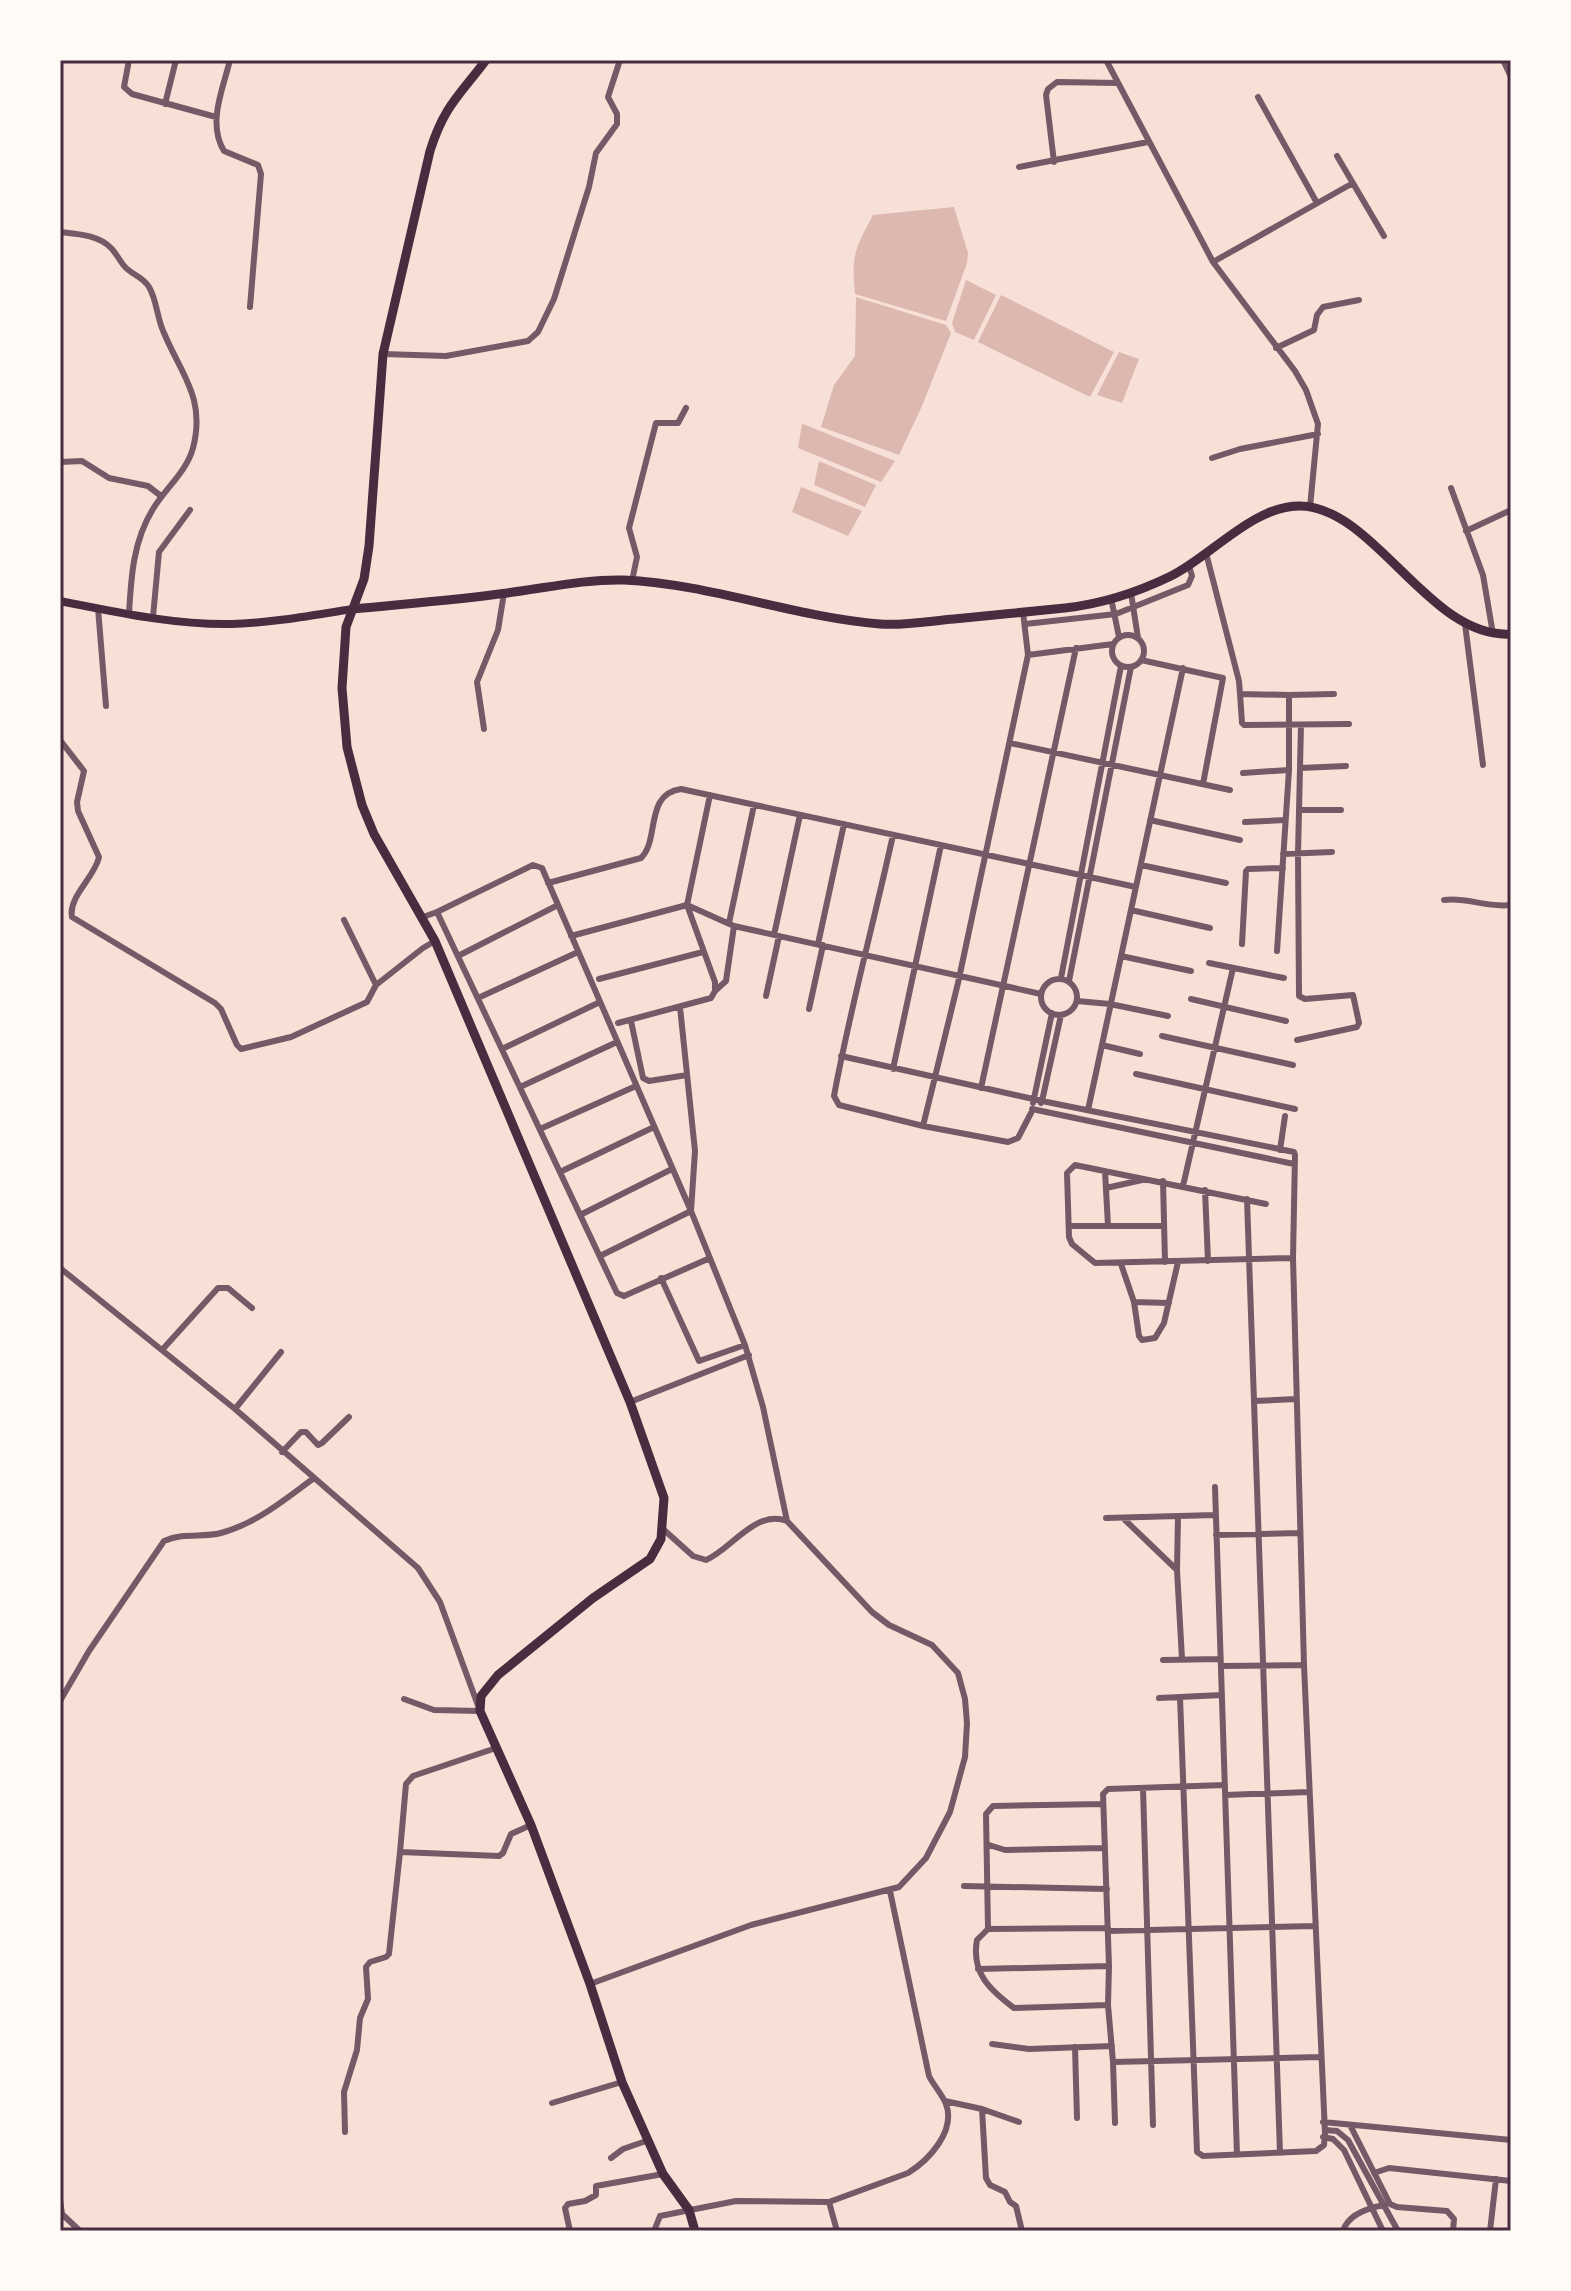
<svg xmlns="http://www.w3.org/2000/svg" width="1571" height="2291" viewBox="0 0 1571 2291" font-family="Raleway,sans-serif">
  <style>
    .water { fill: #dcb8b0 }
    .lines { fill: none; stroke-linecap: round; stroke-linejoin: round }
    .minor { stroke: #755966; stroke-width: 6 }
    .secondary { stroke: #4a2c40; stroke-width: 8 }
    .primary { stroke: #4a2c40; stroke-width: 9 }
    .neatline { fill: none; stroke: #4a2c40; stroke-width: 3 }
  </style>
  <rect width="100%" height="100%" fill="#f7e1d7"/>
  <path class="water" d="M954 207 968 253 967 263 946 321 855 294C851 255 855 249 873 215Z
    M966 280 996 295 974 340 955 332 952 323Z
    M1001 295 1114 352 1090 397 978 342Z
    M856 297 946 325 951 333 922 406 899 455 821 427 834 385 855 356Z
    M1119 352 1139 359 1122 403 1097 395Z
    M802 424H803L895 461 881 482 798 448Z
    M819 461 876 485 865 507 814 485Z
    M801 487 862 511 848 536 792 512Z"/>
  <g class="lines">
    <path class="minor" d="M129 60 124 87 132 94 216 117
      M230 60C223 89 207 123 224 151L258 165 261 174 250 307
      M1106 60 1213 262 1295 371 1306 390 1318 424 1310 507
      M1503 60 1511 77
      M1258 97 1317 203
      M165 104 176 60
      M1337 156 1384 236
      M1054 162 1046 95 1048 89 1057 82 1118 83
      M1019 167 1148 142
      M60 232C78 234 98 235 111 248 117 254 120 262 126 268 133 275 143 277 149 287 157 300 157 319 164 333 181 374 206 398 193 448 187 471 165 489 153 509 133 541 131 578 129 614
      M1213 262 1353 183
      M1276 348 1314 330 1317 315 1323 307 1359 300
      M383 354 446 356 528 341 538 332 554 299 589 187 596 153 617 124V114L608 97 620 60
      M1212 458 1240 449 1318 434
      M60 462 82 461 109 478 148 486 161 496
      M1451 488 1483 575 1493 634
      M1466 531 1511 510
      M1206 553 1239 681 1240 694 1289 695V770L1277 951
      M632 581 637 557 629 528 656 423H678L686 408
      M1131 593 1138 638
      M1111 598 1119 637
      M98 608 106 706
      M1023 612 1028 655
      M153 617 159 552 190 510
      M1025 624 1116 614 1188 585 1192 576 1189 566
      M1465 624 1483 765
      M1112 651a16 16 0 1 1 32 0a16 16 0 1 1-32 0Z
      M1141 660 1223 678 1203 784
      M1240 694 1242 723 1244 725 1349 724
      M1289 695 1334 694
      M484 729 477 682 498 630 504 593
      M60 740 84 771 77 802 78 811 99 857C95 877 68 897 72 917L215 1003 221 1009 237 1045 241 1049 291 1037 367 1002 376 985 423 948 435 941
      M1010 743 1230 790
      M1300 768 1346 766
      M1243 773 1289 770
      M1299 810H1341
      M1150 820 1240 840
      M1245 822 1285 820
      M893 835C874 922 850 1009 834 1096L839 1105 923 1126 1008 1142 1018 1138 1031 1113
      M1283 854 1332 852
      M1141 865 1226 883
      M548 883 641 858C660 840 644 794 681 789L1136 887
      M1444 900C1468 897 1485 908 1511 905
      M1131 910 1210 928
      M437 912 533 865 542 868 691 1211 745 1345 699 1361 661 1278
      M423 917 437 912 617 1293 624 1296 710 1258
      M344 920 376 985
      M729 923 754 805
      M774 935 800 815
      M571 936 687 905 734 926 1041 994
      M818 944 844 824
      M1242 944 1246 871 1248 869 1283 868
      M458 956 558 905
      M1121 956 1191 971
      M1209 963 1284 978
      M1061 978 1121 666
      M1041 997a18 18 0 1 1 36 0a18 18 0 1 1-36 0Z
      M599 979 703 952
      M1069 981 1131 667
      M715 991 726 981 734 926
      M766 996 779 936
      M478 998 578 952
      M1191 999 1286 1021
      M1077 1001 1110 1004 1168 1016
      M809 1009 823 945
      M1061 1015 1042 1101 1294 1152 1295 1155 1293 1258 1304 1665 1325 2133 1324 2145 1316 2151 1203 2156 1197 2152 1180 1697
      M631 1021 643 1078 649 1081 687 1075
      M618 1023 711 998 715 991V982L687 905 710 795
      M1162 1036 1293 1065
      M1297 1040 1357 1027 1359 1023 1353 995 1305 999 1299 996 1298 854 1301 725
      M1102 1045 1140 1054
      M502 1049 600 1002
      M841 1056 1042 1101 1041 1103
      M893 1069 941 845
      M1136 1074 1295 1109
      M520 1087 617 1042
      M981 1088 1076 648
      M1033 1103 1052 1013
      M1032 1109 1294 1164
      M1088 1110 1183 668
      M923 1126 958 983 1028 655 1113 644
      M540 1129 636 1086
      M1280 1150 1285 1116
      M1105 1171 1108 1226
      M560 1172 654 1127
      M1163 1181 1165 1262
      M1183 1186 1233 968
      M1106 1188 1142 1180
      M1205 1190 1208 1261
      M1247 1199 1280 2153
      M1266 1204 1075 1165 1067 1173 1069 1237 1072 1244 1095 1263 1293 1258
      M580 1215 672 1169
      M1069 1226H1164
      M600 1256 691 1211 695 1151 680 1007
      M1121 1264 1134 1302 1139 1336 1142 1340 1155 1338 1164 1323 1178 1262
      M60 1268 235 1409 418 1568 440 1602 480 1711 434 1710 404 1699
      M1134 1302 1169 1303
      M745 1345 763 1407 787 1521
      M162 1350 218 1288H228L252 1308
      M1254 1401 1296 1399
      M630 1402 749 1355
      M235 1409 281 1352
      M282 1452 301 1432H306L318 1445 322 1443 349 1417
      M1215 1487 1237 2155
      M1178 1516 1177 1570 1182 1659
      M1106 1518 1215 1515
      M1125 1520 1177 1570
      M1216 1535 1300 1533
      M1163 1660 1220 1659
      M1221 1666 1304 1665
      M1159 1698 1222 1695
      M60 1701 89 1651 164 1541C185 1532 202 1538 221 1533 257 1523 284 1500 314 1478
      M496 1748 413 1776 406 1784 400 1852 499 1856 503 1853 511 1834 531 1825
      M1143 1788 1153 2125
      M1225 1795 1309 1792
      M1102 1804 993 1806 986 1814 988 1929 977 1940C971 1973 990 1990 1014 2008L1108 2005
      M989 1845 1005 1850 1103 1848
      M964 1886 1107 1889
      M988 1929 1108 1928
      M1108 1931 1315 1926
      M978 1969 1109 1966
      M590 1984 751 1925 899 1887 926 1858 950 1812 965 1757 967 1723 965 1699 958 1673 932 1645 889 1625 872 1612 787 1521C755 1509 732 1549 706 1560L693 1556 663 1529
      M992 2044 1029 2049 1112 2046
      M1075 2047 1077 2118
      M1113 2062 1320 2057
      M945 2101 982 2109 1019 2122
      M552 2103 622 2082
      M982 2109 986 2178 990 2185 1005 2192 1010 2202 1016 2206 1022 2231
      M1323 2122 1511 2140
      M1115 2123 1113 2062 1108 2005 1109 1966 1103 1794 1108 1789 1225 1785
      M1350 2125 1390 2204 1397 2207 1447 2211 1454 2219 1453 2231
      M1325 2130 1337 2131 1348 2140 1398 2231
      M345 2132 344 2092 357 2050 360 2018 368 1999 366 1967 370 1962 386 1957 389 1954 400 1852
      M1323 2137 1333 2139 1344 2150 1383 2231
      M611 2158 623 2149 649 2140
      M1374 2173 1389 2168 1511 2181
      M60 2200 62 2214 80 2231
      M829 2202 837 2231
      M570 2231 565 2208 568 2204 585 2201 596 2195V2186L663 2174
      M654 2231 660 2216 736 2201 829 2202 908 2173C929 2160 956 2131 946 2104 942 2094 934 2086 929 2076L890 1891
      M1343 2231C1348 2214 1368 2208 1384 2205
      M1490 2231 1496 2179"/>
    <path class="secondary" d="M60 601C116 612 174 625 231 624 272 623 313 615 353 609"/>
    <path class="primary" d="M486 60C459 96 444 106 430 151L383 354 369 546 364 579 346 627 342 688 347 747 362 805 374 834 435 941 630 1402 664 1498 661 1539 650 1559 593 1598 498 1675 481 1696 480 1711 531 1825 590 1984 622 2082 663 2174 689 2210 695 2231
      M353 609C404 604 456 600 507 593 546 588 585 579 624 580 710 584 794 617 880 624 904 626 930 621 954 619 991 615 1028 612 1065 608 1101 604 1138 592 1171 576 1210 557 1254 505 1300 506 1375 507 1429 639 1511 634"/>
  </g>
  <rect width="1571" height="2291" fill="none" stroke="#fffaf5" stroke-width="124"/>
  <rect x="62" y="62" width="1447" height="2167" class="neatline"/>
</svg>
